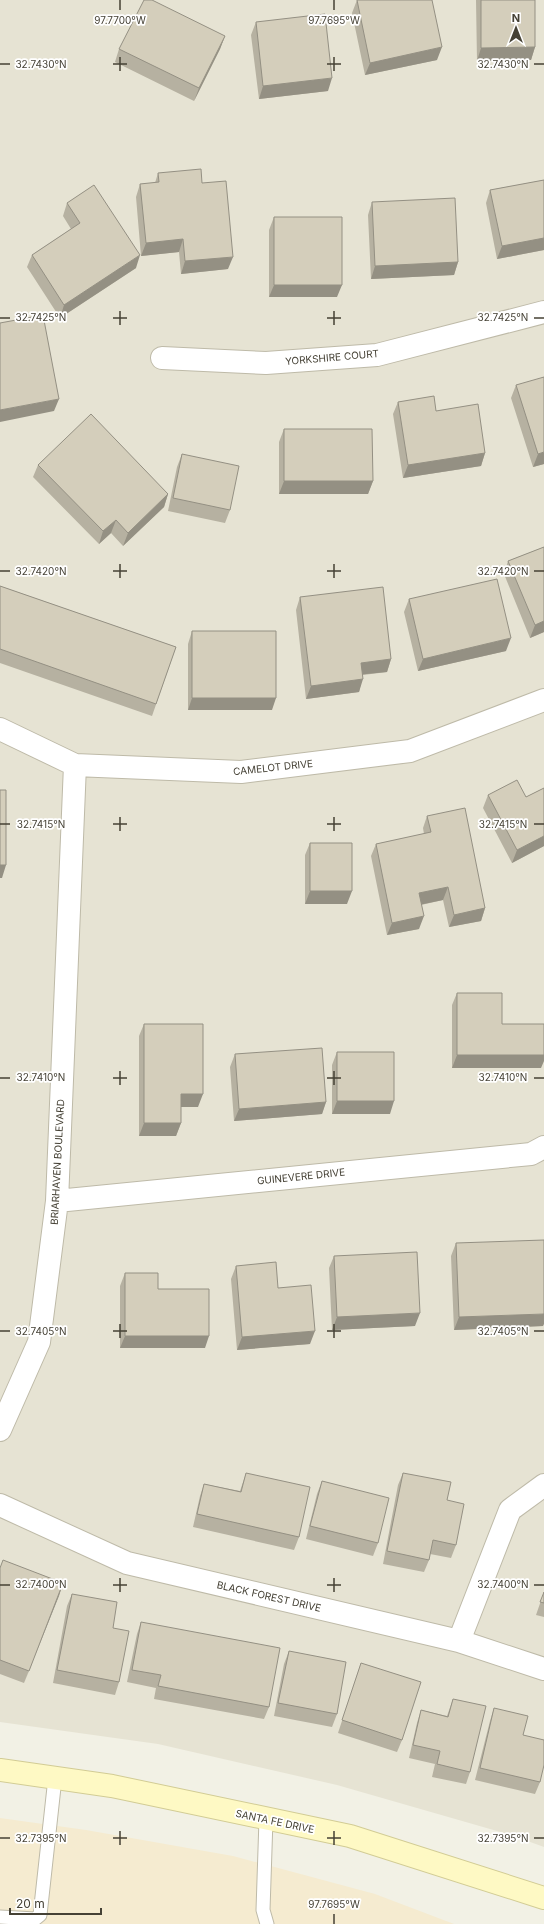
<svg xmlns="http://www.w3.org/2000/svg" width="544" height="1924" viewBox="0 0 544 1924" font-family="Inter,sans-serif">
  <style>
    .residential { fill: #e6e3d3 }
    .commercial { fill: #f5ebd0 }
    .lines { fill: none; stroke-linecap: round; stroke-linejoin: round }
    .lane-casing { stroke: #bebaa8; stroke-width: 15 }
    .street-casing { stroke: #bebaa8; stroke-width: 24 }
    .secondary-casing { stroke: #d2cc95; stroke-width: 24 }
    .lane { stroke: #fff; stroke-width: 13 }
    .street { stroke: #fff; stroke-width: 22 }
    .secondary { stroke: #fef9c4; stroke-width: 22 }
    .wall { fill: #b6b1a1 }
    .shaded-wall { fill: #949083 }
    .building { fill: #d4cebb; stroke: #949083 }
    .ticks { fill: none; stroke: #454135; stroke-width: 1.5 }
    .labels { text-anchor: middle; stroke-width: 3.5; stroke-linejoin: round; paint-order: stroke }
    .street-label { font-size: 10px; fill: #454135; stroke: #fff }
    .ticks-label { font-size: 10px; text-anchor: middle; fill: #454135; stroke: #fff; stroke-width: 3.5; stroke-linejoin: round; paint-order: stroke }
  </style>
  <rect width="100%" height="100%" fill="#f2f1e5"/>
  <path class="residential" d="M0 0H544V1847L511 1835 337 1785 158 1744 0 1722Z"/>
  <path class="commercial" d="M0 1818 86 1830 233 1856 375 1894 454 1924H0Z"/>
  <g class="lines">
    <defs>
      <path id="lane" d="M266 1819 263 1910 267 1924
        M0 1917 35 1919 40 1915 55 1778"/>
      <path id="street" d="M162 358 266 363 377 355 544 312
        M0 729 75 765 241 772 410 751 544 700
        M57 1201 531 1154 544 1147
        M0 1430 39 1342 57 1201 75 765
        M0 1505 127 1563 459 1641 544 1669
        M459 1641 510 1510 544 1485"/>
      <path id="secondary" d="M0 1770 112 1786 350 1836 544 1898"/>
    </defs>
    <use href="#lane" class="lane-casing"/>
    <use href="#street" class="street-casing"/>
    <use href="#secondary" class="secondary-casing"/>
    <use href="#lane" class="lane"/>
    <use href="#street" class="street"/>
    <use href="#secondary" class="secondary"/>
  </g>
  <path class="wall" d="M357 0 437 60 365 75 352 13Z
    M476 0H535V47L531 60 477 61Z
    M256 22 328 91 259 99 251 35Z
    M225 36 220 49 194 101 115 62 119 49Z
    M158 173 202 183 228 269 181 274 179 252 141 256 136 197 140 184 155 183Z
    M544 180V250L497 259 486 203 490 190Z
    M372 202 458 262 454 275 371 279 368 215Z
    M67 203 136 268 60 318 27 267 32 255 71 229 63 216Z
    M274 217 337 297H269V230Z
    M516 385 544 464 533 467 511 398Z
    M398 402 436 411 485 453 481 466 403 478 393 414Z
    M284 429 373 481 368 494H279V442Z
    M182 454 230 510 225 523 168 511 177 467Z
    M38 465 168 494 164 507 123 546 111 533 99 544 33 477Z
    M544 547V632L530 638 504 574 508 561Z
    M0 586 176 647 152 716 0 663Z
    M300 597 391 659 387 672 363 675 359 692 306 699 296 610Z
    M409 599 506 651 418 671 404 612Z
    M192 631 272 710H188V644Z
    M544 788V846L512 863 483 808 488 795 526 797Z
    M427 816 485 908 481 921 449 927 443 900 421 905 419 929 387 935 371 856 376 844 424 834 423 828Z
    M310 843 347 904H305V855Z
    M457 993 502 1024 541 1068H452V1005Z
    M144 1024 198 1107H181V1123L176 1136H139V1036Z
    M337 1052 390 1114H332V1065Z
    M235 1054 326 1102 322 1114 234 1121 230 1067Z
    M456 1243 543 1326 454 1330 451 1256Z
    M334 1256 415 1326 332 1330 329 1268Z
    M236 1266 278 1288 310 1344 237 1350 231 1279Z
    M125 1273 158 1289 205 1348H120V1286Z
    M246 1473 299 1537 294 1550 193 1527 200 1496 204 1484 240 1491Z
    M403 1473 447 1500 456 1545 451 1558 430 1554 429 1560 424 1572 383 1564 398 1485Z
    M322 1481 378 1543 373 1556 306 1539 317 1494Z
    M0 1568 63 1583 24 1683 0 1674Z
    M544 1592V1617L536 1615Z
    M72 1594 113 1628 119 1682 115 1695 53 1683 67 1606Z
    M141 1622 269 1707 264 1719 154 1699 156 1688 127 1682 137 1634Z
    M289 1651 337 1714 332 1727 274 1716 284 1664Z
    M361 1663 402 1740 397 1752 338 1733Z
    M453 1699 470 1772 466 1784 432 1777 435 1764 409 1758 417 1723 421 1710 447 1716Z
    M494 1708 523 1735 540 1782 535 1794 475 1780 490 1721Z"/>
  <path class="shaded-wall" d="M225 36 220 49 194 101 199 88Z
    M442 47 437 60 365 75 370 63Z
    M535 47 531 60 477 61 481 48Z
    M332 78 328 91 259 99 263 86Z
    M544 238V250L497 259 502 246Z
    M183 239 179 252 141 256 146 243Z
    M140 255 136 268 60 318 64 305Z
    M233 257 228 269 181 274 185 261Z
    M458 262 454 275 371 279 375 266Z
    M274 285H342L337 297H269Z
    M59 399 54 411 0 422V410Z
    M544 452V464L533 467 538 454Z
    M485 453 481 466 403 478 408 465Z
    M284 481H373L368 494H279Z
    M168 494 164 507 123 546 128 533Z
    M116 520 111 533 99 544 103 531Z
    M544 621V632L530 638 535 625Z
    M511 638 506 651 418 671 423 659Z
    M391 659 387 672 356 675 361 663Z
    M363 679 359 692 306 699 311 686Z
    M192 698H276L272 710H188Z
    M544 836V846L512 863 517 850Z
    M0 865H6L2 878H0Z
    M448 887 443 900 414 906 419 893Z
    M310 891H352L347 904H305Z
    M485 908 481 921 449 927 454 915Z
    M424 916 419 929 387 935 392 923Z
    M457 1055H544V1061L541 1068H452Z
    M181 1094H203L198 1107H176Z
    M337 1101H394L390 1114H332Z
    M326 1102 322 1114 234 1121 239 1109Z
    M144 1123H181L176 1136H139Z
    M420 1313 415 1326 332 1330 337 1317Z
    M544 1314V1324L543 1326 454 1330 459 1317Z
    M315 1331 310 1344 237 1350 242 1337Z
    M125 1336H209L205 1348H120Z
    M63 1583 59 1596 24 1683 29 1671Z"/>
  <path class="building" d="M144 0H152L225 36 199 88 119 49Z
    M357 0H432L442 47 370 63Z
    M481 0H535V47L481 48Z
    M325 14 332 78 263 86 256 22Z
    M201 169 202 183 226 181 233 257 185 261 183 239 146 243 140 184 159 182 158 173Z
    M544 180V238L502 246 490 190Z
    M94 185 140 255 64 305 32 255 80 223 67 203Z
    M455 198 458 262 375 266 372 202Z
    M274 217H342V285H274Z
    M43 315 59 399 0 410V323Z
    M544 377V452L538 454 516 385Z
    M434 396 436 411 478 404 485 453 408 465 398 402Z
    M91 414 168 494 128 533 116 520 103 531 38 465Z
    M284 429H372L373 481H284Z
    M182 454 239 466 230 510 173 498Z
    M544 547V621L535 625 508 561Z
    M497 579 511 638 423 659 409 599Z
    M0 586 176 647 156 704 0 649Z
    M383 587 391 659 361 663 363 679 311 686 300 597Z
    M192 631H276V698H192Z
    M517 780 526 797 544 788V836L517 850 488 795Z
    M0 790H6V865H0Z
    M465 808 485 908 454 915 448 887 419 893 424 916 392 923 376 844 431 832 427 816Z
    M310 843H352V891H310Z
    M457 993H502V1024H544V1055H457Z
    M144 1024H203V1094H181V1123H144Z
    M322 1048 326 1102 239 1109 235 1054Z
    M337 1052H394V1101H337Z
    M544 1240V1314L459 1317 456 1243Z
    M417 1252 420 1313 337 1317 334 1256Z
    M276 1262 278 1288 311 1285 315 1331 242 1337 236 1266Z
    M125 1273H158V1289H209V1336H125Z
    M246 1473 310 1487 299 1537 197 1514 204 1484 241 1492Z
    M403 1473 451 1482 447 1500 464 1504 456 1545 433 1540 429 1560 387 1551Z
    M322 1481 389 1498 378 1543 310 1526Z
    M3 1560 63 1583 29 1671 0 1660V1568Z
    M544 1592V1603L540 1602Z
    M72 1594 117 1602 113 1628 129 1631 119 1682 57 1670Z
    M141 1622 280 1648 269 1707 158 1686 161 1675 132 1670Z
    M289 1651 346 1662 337 1714 278 1703Z
    M361 1663 421 1682 402 1740 342 1720Z
    M453 1699 486 1706 470 1772 437 1764 440 1751 413 1745 421 1710 448 1717Z
    M494 1708 528 1716 523 1735 544 1740V1765L540 1782 480 1768Z"/>
  <path class="ticks" d="M120 0V10M334 0V10M120 57V71M334 57V71M0 64H10M113 64H127M327 64H341M534 64H544M120 311V325M334 311V325M0 318H10M113 318H127M327 318H341M534 318H544M120 564V578M334 564V578M0 571H10M113 571H127M327 571H341M534 571H544M120 817V831M334 817V831M0 824H10M113 824H127M327 824H341M534 824H544M120 1071V1085M334 1071V1085M0 1078H10M113 1078H127M327 1078H341M534 1078H544M120 1324V1338M334 1324V1338M0 1331H10M113 1331H127M327 1331H341M534 1331H544M120 1578V1592M334 1578V1592M0 1585H10M113 1585H127M327 1585H341M534 1585H544M120 1831V1845M334 1831V1845M0 1838H10M113 1838H127M327 1838H341M534 1838H544M334 1914V1924"/>
  <g class="labels">
    <g class="street-label">
      <text transform="translate(332 357) rotate(-5)" y="4">YORKSHIRE COURT</text>
      <text transform="translate(273 767) rotate(-6)" y="4">CAMELOT DRIVE</text>
      <text transform="translate(57 1162) rotate(-87)" y="4">BRIARHAVEN BOULEVARD</text>
      <text transform="translate(301 1176) rotate(-6)" y="4">GUINEVERE DRIVE</text>
      <text transform="translate(269 1596) rotate(13)" y="4">BLACK FOREST DRIVE</text>
      <text transform="translate(275 1821) rotate(12)" y="4">SANTA FE DRIVE</text>
    </g>
  </g>
  <g class="ticks-label">
    <text x="120" y="24">97.7700°W</text>
    <text x="334" y="24">97.7695°W</text>
    <text x="41" y="68">32.7430°N</text>
    <text x="503" y="68">32.7430°N</text>
    <text x="41" y="321">32.7425°N</text>
    <text x="503" y="321">32.7425°N</text>
    <text x="41" y="575">32.7420°N</text>
    <text x="503" y="575">32.7420°N</text>
    <text x="41" y="828">32.7415°N</text>
    <text x="503" y="828">32.7415°N</text>
    <text x="41" y="1081">32.7410°N</text>
    <text x="503" y="1081">32.7410°N</text>
    <text x="41" y="1335">32.7405°N</text>
    <text x="503" y="1335">32.7405°N</text>
    <text x="41" y="1588">32.7400°N</text>
    <text x="503" y="1588">32.7400°N</text>
    <text x="41" y="1842">32.7395°N</text>
    <text x="503" y="1842">32.7395°N</text>
    <text x="334" y="1908">97.7695°W</text>
  </g>
  <g transform="translate(516 28)" stroke="#ffffff" stroke-width="3" paint-order="stroke">
  <path d="M0-3L7 15L0 10L-7 15Z" fill="#454135"/>
  <text y="-6" font-size="11" font-weight="bold" text-anchor="middle" fill="#454135">N</text>
  </g>
  <path d="M10 1908v6h91v-6" fill="none" stroke="#454135" stroke-width="2"/>
  <text x="16" y="1908" font-size="12" fill="#454135" stroke="#ffffff" stroke-width="3" paint-order="stroke">20 m</text>
</svg>
